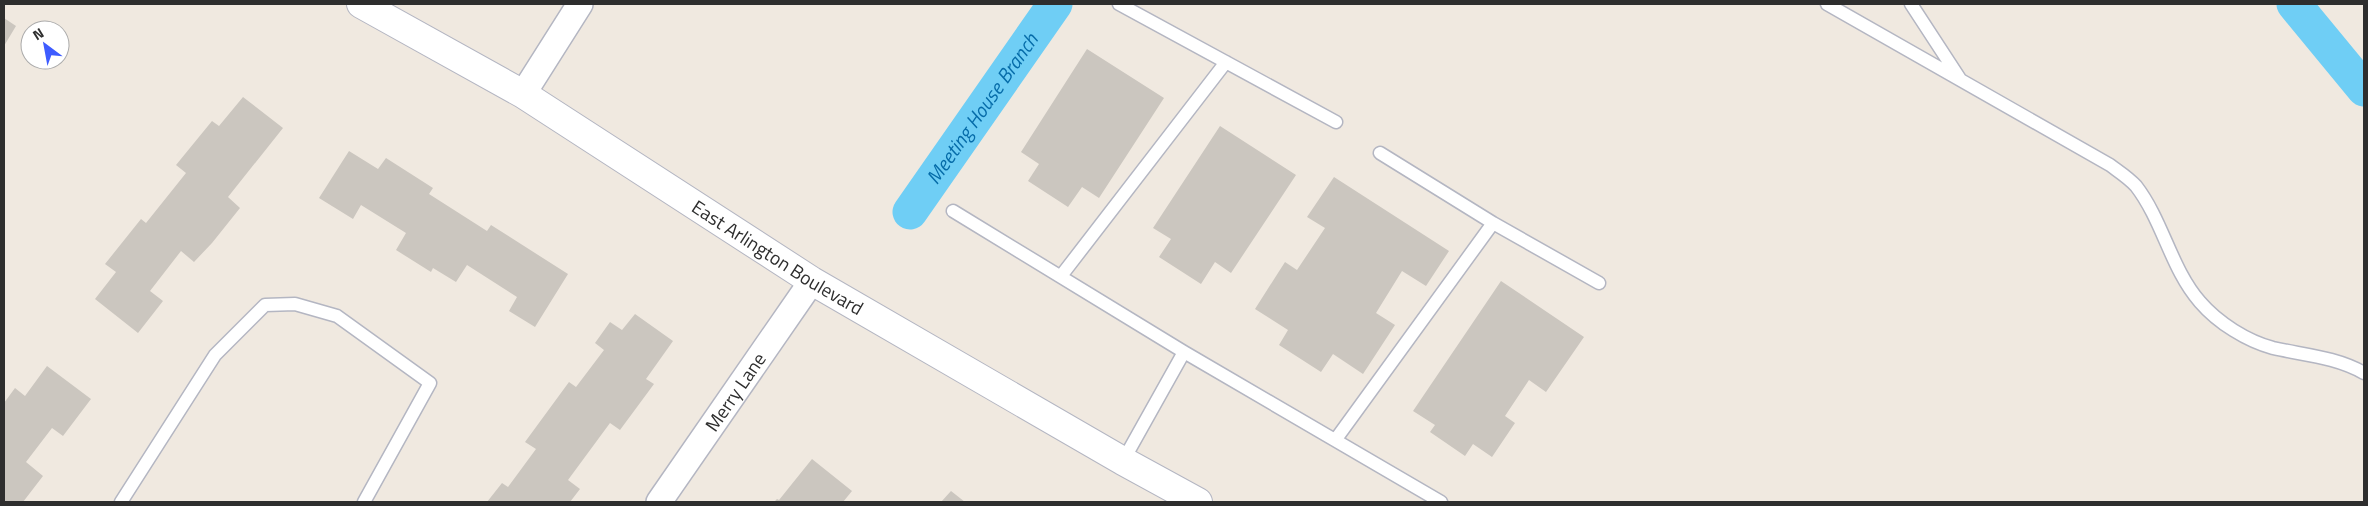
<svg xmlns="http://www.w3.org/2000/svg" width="2368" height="506" viewBox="0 0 2368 506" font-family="'Titillium Web',sans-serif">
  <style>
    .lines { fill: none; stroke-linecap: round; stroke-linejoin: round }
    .canal { stroke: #6fcef5; stroke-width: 35 }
    .building { fill: #cbc6bf }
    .lane-casing { stroke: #b4b6c2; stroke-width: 15 }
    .street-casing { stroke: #b4b6c2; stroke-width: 28 }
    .secondary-casing { stroke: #b4b6c2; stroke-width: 30 }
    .lane { stroke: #fff; stroke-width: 12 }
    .street { stroke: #fff; stroke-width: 25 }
    .secondary { stroke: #fff; stroke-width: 28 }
    .labels { text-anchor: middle; stroke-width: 5; stroke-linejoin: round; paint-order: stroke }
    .street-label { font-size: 19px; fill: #2e2e2e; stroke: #fff }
    .water-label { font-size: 20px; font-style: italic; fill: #066ca9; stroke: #fff }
  </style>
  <rect width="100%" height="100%" fill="#f0e9e0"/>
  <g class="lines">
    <g class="canal">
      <path d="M2294 4 2364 89"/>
      <path id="s1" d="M910 212 1055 4"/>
    </g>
  </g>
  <path class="building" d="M4 18 16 26 4 46Z
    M1087 49 1164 98 1099 198 1082 187 1068 207 1028 181 1039 164 1021 152Z
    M243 97 283 128 228 197 240 208 212 243 194 262 181 251 150 291 163 301 138 333 95 299 116 272 105 264 141 219 146 223 186 173 176 165 212 121 219 126Z
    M1220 126 1296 175 1231 273 1215 262 1201 284 1159 257 1171 239 1153 228Z
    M349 151 378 169 386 158 433 188 429 194 487 231 491 225 568 274 535 327 509 311 517 297 467 265 456 282 433 268 431 272 396 250 406 233 361 205 353 219 319 198Z
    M1334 177 1449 251 1426 286 1402 271 1376 313 1395 325 1363 374 1333 354 1321 372 1279 345 1288 330 1255 309 1285 262 1297 270 1325 228 1307 217Z
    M1501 281 1584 337 1546 392 1529 380 1505 416 1515 423 1492 457 1473 444 1465 456 1430 432 1435 425 1413 411Z
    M635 314 673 341 646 379 654 384 620 430 610 423 568 480 580 489 570 502H487L502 483 508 487 536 449 525 442 569 382 576 387 604 350 595 343 610 322 622 330Z
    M47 366 91 399 63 436 52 428 26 462 43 476 23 502H4V403L15 388 25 396Z
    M812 459 852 491 843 502H774L777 499 779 500Z
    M951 491 965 502H941Z"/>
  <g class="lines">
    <defs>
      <path id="lane" d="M1119 4 1336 122
        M1827 4 2110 165C2118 171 2129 178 2136 186 2163 221 2171 269 2200 302 2218 323 2247 341 2273 348 2304 355 2336 357 2364 373
        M1911 4 1960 79
        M1380 153 1493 223 1599 283
        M953 211 1184 352 1441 502
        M1061 276 1226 62
        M1336 439 1493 223
        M1123 461 1184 352
        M121 502 215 355 265 305 295 304 337 316 430 383 364 502"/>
      <g id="street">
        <path d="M523 94 580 4"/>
        <path id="s2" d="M659 502 812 281"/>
      </g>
      <g id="secondary">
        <path id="s3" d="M361 4 523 94 812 281 1123 461 1198 502"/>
      </g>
    </defs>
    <use href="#lane" class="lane-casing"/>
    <use href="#street" class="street-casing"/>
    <use href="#secondary" class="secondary-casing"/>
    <use href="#lane" class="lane"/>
    <use href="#street" class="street"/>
    <use href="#secondary" class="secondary"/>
  </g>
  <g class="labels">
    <g class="street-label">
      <text dy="7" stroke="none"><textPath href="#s3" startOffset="488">East Arlington Boulevard</textPath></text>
      <text dy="7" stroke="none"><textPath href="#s2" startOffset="134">Merry Lane</textPath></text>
    </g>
    <g class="water-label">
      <text dy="7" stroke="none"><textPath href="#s1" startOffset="126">Meeting House Branch</textPath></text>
    </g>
  </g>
  <rect width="2368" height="506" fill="none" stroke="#2e2e2e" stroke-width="10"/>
  <g transform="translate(45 45) rotate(328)"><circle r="24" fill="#ffffff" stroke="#ababab"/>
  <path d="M0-4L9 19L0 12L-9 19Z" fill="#3e5cff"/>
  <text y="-8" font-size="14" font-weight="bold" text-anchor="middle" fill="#2e2e2e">N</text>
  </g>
</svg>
